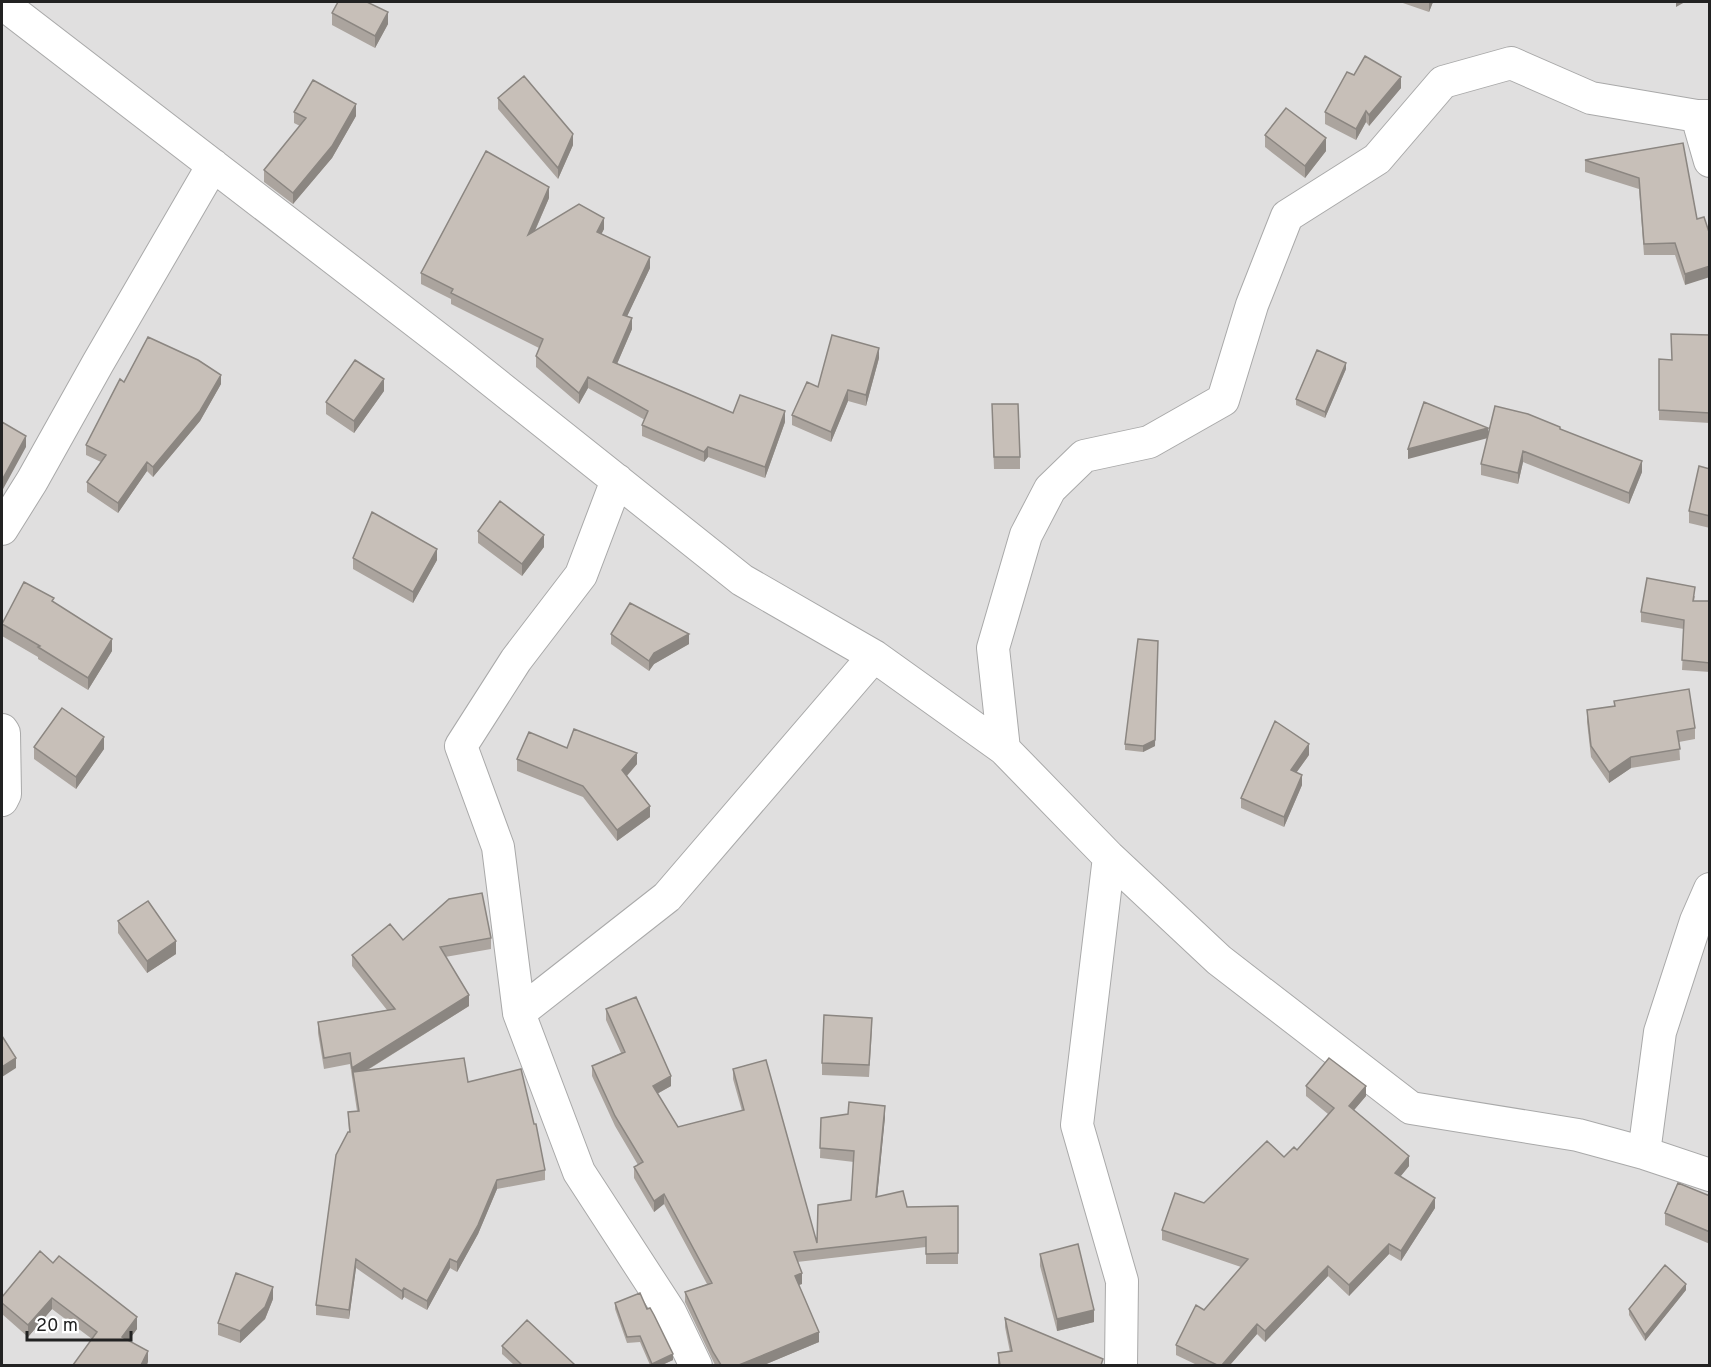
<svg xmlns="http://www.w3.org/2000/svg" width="1711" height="1367" viewBox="0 0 1711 1367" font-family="Overpass,sans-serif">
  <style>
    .residential { fill: #e0dfdf }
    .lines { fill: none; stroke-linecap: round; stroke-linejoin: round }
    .street-casing { stroke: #a9a9a9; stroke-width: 34 }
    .street { stroke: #fff; stroke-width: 32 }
    .wall { fill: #aba49e }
    .shaded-wall { fill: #8b8681 }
    .building { fill: #c7bfb8; stroke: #8b8681; stroke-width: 1.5 }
  </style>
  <rect width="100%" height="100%" fill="#f2efe9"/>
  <path class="residential" d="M2 2H1709V1365H2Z"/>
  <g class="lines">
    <defs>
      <path id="street" d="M2 3 462 357 742 580 874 656 1004 749 1109 857 1219 960 1411 1108 1578 1135 1644 1153 1710 1175
        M1697 116 1710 161
        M617 480 581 575 516 660 461 746 498 847 519 1013 579 1172 670 1312 696 1366
        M2 529 32 481 98 363 213 165
        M2 730 4 733 5 794 2 800
        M1004 749 993 648 1026 535 1050 489 1084 456 1149 442 1223 400 1252 305 1287 216 1377 159 1443 82 1511 63 1591 98 1697 116H1710
        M1109 857 1077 1125 1122 1281 1121 1366
        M519 1013 667 897 874 656
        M1644 1153 1660 1032 1696 921 1710 889"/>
    </defs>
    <use href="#street" class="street-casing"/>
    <use href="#street" class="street"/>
  </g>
  <path class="wall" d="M1400 2H1433L1429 12Z
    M332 13 388 24 375 48 332 25Z
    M1354 75 1401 88 1369 126 1366 122 1356 140 1325 124V112Z
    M498 98 573 145 558 179 498 109Z
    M294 112 356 116 332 158 293 204 264 182V170L300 126 294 123Z
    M1265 135 1326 151 1305 178 1265 147Z
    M1683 143 1697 219 1685 285 1675 255H1644L1639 189 1585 172V160Z
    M549 198 535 231 604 229 601 234 650 268 627 316 632 329 617 364 733 413 785 422 765 478 708 457 704 462 642 436V425L645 420 588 388 579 404 536 367V356L539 348 451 304V299L421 284V273Z
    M1710 335V423L1659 420V359L1672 360Z
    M879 358 866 406 848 401 831 442 792 425V415L818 387Z
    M1346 369 1325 418 1296 405V399Z
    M124 382 221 384 200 421 153 477 147 471 118 513 87 492V482L101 462 86 455V445Z
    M384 391 354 433 326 414V402Z
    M992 416 1020 457V469H994Z
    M1560 429 1642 472 1629 504 1523 462 1518 484 1481 475V464L1488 438 1408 459 1488 438Z
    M1710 469V528L1689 523V511Z
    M478 531 544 547 522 576 478 543Z
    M353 558 437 560 413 603 353 569Z
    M1695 596 1694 601H1710V672L1682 670 1684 629 1641 622V612Z
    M54 603 112 651 88 690 38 659V657L2 636V624Z
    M611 634 689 644 654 664 649 671 611 644Z
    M1614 701 1695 728V739L1679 742 1680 760 1631 768 1609 783 1591 757 1587 722V710L1614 706Z
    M1125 744 1155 746 1143 752 1125 750Z
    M34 747 104 749 76 789 34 759Z
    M567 748 637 764 627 776 650 817 617 841 583 797 517 771V759Z
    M1309 755 1296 773 1302 785 1284 827 1241 808V798Z
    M118 921 176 954 147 973 118 933Z
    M491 938V949L445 957 469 1006 366 1071 468 1082 545 1170V1180L497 1189 478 1234 457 1272 450 1268 427 1310 404 1297 402 1300 356 1268 349 1319 316 1315V1305L349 1132 348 1112 357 1111 350 1064 324 1069 318 1033V1022L387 1010 352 966V955L403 940Z
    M606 1009 671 1086 657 1094 678 1127 742 1111 733 1079V1069L817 1243 851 1200 854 1162 820 1158 821 1118 885 1117 877 1197 907 1207 958 1206V1264H926V1247L797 1262 802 1284 799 1285 819 1342 764 1365H715L685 1302V1292L707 1284 664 1204 654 1212 634 1178V1167L638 1165 615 1126 592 1076V1066L621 1053 606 1020Z
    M872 1030 869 1077 822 1075V1063Z
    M1306 1086 1366 1096 1354 1110 1409 1166 1400 1177 1435 1208 1401 1261 1389 1254 1349 1296 1328 1276 1265 1342 1257 1334 1230 1365H1197L1176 1355V1345L1204 1310 1241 1267 1162 1240V1230L1204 1203 1297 1150 1328 1114 1306 1096Z
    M1710 1196V1244L1665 1225V1213Z
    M1040 1254 1094 1322 1057 1331 1040 1266Z
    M53 1263 137 1329 128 1341 148 1362 92 1339 52 1309 28 1337 2 1314V1297Z
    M1686 1290 1645 1341 1629 1315V1309Z
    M273 1299 265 1319 240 1343 218 1335V1323Z
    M615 1303 647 1309 673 1360 662 1365H650L640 1342 627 1343 615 1309Z
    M1005 1318 1103 1365H998V1353L1010 1352 1005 1327Z
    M502 1346 575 1365H514L502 1354Z"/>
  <path class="shaded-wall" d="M1429 2H1433L1429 12Z
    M1676 2H1685L1676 7Z
    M388 12V24L375 48V36Z
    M1401 77V88L1369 126V115Z
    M356 104V116L332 158 293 204V193Z
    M1366 111V122L1356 140V129Z
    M573 134V145L558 179V168Z
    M1326 138V151L1305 178V166Z
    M549 187V198L528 246V235Z
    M604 218V229L597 243V232Z
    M650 257V268L623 325V315Z
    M1710 266V277L1685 285V274Z
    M632 318V329L613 373V362Z
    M879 348V358L866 406V395Z
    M1346 363V369L1325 418V412Z
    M221 375V384L200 421 153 477V467Z
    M588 377V388L579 404V393Z
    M384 379V391L354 433V421Z
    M848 390V401L831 442V432Z
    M785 411V422L765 478V467Z
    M1488 428V438L1408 459V449Z
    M26 436V447L2 491V480Z
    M708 447V457L704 462V452Z
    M1523 451V462L1518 484V473Z
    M1642 461V472L1629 504V493Z
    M147 462V471L118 513V503Z
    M544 535V547L522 576V564Z
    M437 549V560L413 603V592Z
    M689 634V644L654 664 649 671V661L654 653Z
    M112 639V651L88 690V678Z
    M1158 641 1155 746 1143 752V746Z
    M104 737V749L76 789V777Z
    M1309 744V755L1291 780V770Z
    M637 753V764L622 781V770Z
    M1631 757V768L1609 783V772Z
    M1302 775V785L1284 827V817Z
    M650 806V817L617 841V830Z
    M176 941V954L147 973V961Z
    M469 995V1006L354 1078 353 1072 352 1079V1068Z
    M16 1058V1068L2 1077V1067Z
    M671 1076V1086L653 1096V1086Z
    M1366 1086V1096L1349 1116V1106Z
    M885 1106V1117L876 1208V1197Z
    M1409 1156V1166L1395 1183V1173Z
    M497 1180V1189L478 1234 457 1272V1262Z
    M664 1194V1204L654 1212V1201Z
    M1435 1198V1208L1401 1261V1251Z
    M1389 1244V1254L1349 1296V1285Z
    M356 1259V1268L349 1319V1310Z
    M450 1259V1268L427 1310V1301Z
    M1328 1266V1276L1265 1342V1331Z
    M802 1273V1284L795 1286V1276Z
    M1686 1284V1290L1645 1341V1335Z
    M273 1287V1299L265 1319 240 1343V1331Z
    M404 1288V1297L402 1300V1291Z
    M52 1298V1309L28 1337V1325Z
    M1094 1310V1322L1057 1331V1319Z
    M137 1317V1329L122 1349V1337Z
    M1257 1324V1334L1230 1365H1222Z
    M819 1332V1342L764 1365H739Z
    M148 1351V1362L147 1365H141Z
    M673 1354V1360L662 1365H652V1364Z"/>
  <path class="building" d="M338 2H367L388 12 375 36 332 13Z
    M1365 56 1401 77 1369 115 1366 111 1356 129 1325 112 1347 72 1354 75Z
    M524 76 573 134 558 168 498 98Z
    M313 80 356 104 332 146 293 193 264 170 306 118 294 112Z
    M1286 108 1326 138 1305 166 1265 135Z
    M1683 143 1697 219 1704 217 1710 235V266L1685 274 1675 243 1644 244 1639 178 1585 160Z
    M486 151 549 187 528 235 579 204 604 218 597 232 650 257 623 315 632 318 613 362 733 413 740 395 785 411 765 467 708 447 704 452 642 425 648 411 588 377 579 393 536 356 543 339 451 293 453 289 421 273Z
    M1671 334 1710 335V413L1659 410V359L1672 360Z
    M832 335 879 348 866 395 848 390 831 432 792 415 807 382 818 387Z
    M148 337 198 360 221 375 200 411 153 467 147 462 118 503 87 482 106 455 86 445 120 379 124 382Z
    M1317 350 1346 363 1325 412 1296 399Z
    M355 360 384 379 354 421 326 402Z
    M1424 402 1488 428 1408 449Z
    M992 404H1018L1020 457H994Z
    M1495 406 1528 414 1560 427V429L1642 461 1629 493 1523 451 1518 473 1481 464Z
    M2 422 26 436 2 480Z
    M1699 466 1710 469V516L1689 511Z
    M500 501 544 535 522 564 478 531Z
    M372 512 437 549 413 592 353 558Z
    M1647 578 1695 587 1693 601H1710V663L1682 660 1684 620 1641 612Z
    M24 582 54 598 52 601 112 639 88 678 38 647 40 646 2 624Z
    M630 603 689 634 654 653 649 661 611 634Z
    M1138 639 1158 641 1155 740 1143 746 1125 744Z
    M1689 689 1695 728 1677 731 1680 749 1631 757 1609 772 1591 746 1587 710 1615 706 1614 701Z
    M62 708 104 737 76 777 34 747Z
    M1275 721 1309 744 1291 770 1302 775 1284 817 1241 798Z
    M574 729 637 753 622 770 650 806 617 830 583 786 517 759 529 732 567 748Z
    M482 893 491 938 440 947 469 995 352 1068 350 1053 324 1058 318 1022 395 1009 352 955 390 924 403 940 449 899Z
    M148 901 176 941 147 961 118 921Z
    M636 997 671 1076 653 1086 678 1127 744 1110 733 1069 766 1060 817 1243 818 1205 851 1200 854 1151 820 1148 821 1118 848 1114 849 1102 885 1106 876 1197 903 1191 907 1207 958 1206V1253L926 1254V1237L794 1252 802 1273 795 1276 819 1332 739 1365H721L713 1352 685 1292 712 1283 664 1194 654 1201 634 1167 643 1162 615 1116 592 1066 625 1052 606 1009Z
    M824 1015 872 1018 869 1065 822 1063Z
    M2 1036 16 1058 2 1067Z
    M464 1058 468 1082 521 1069 534 1124H536L545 1170 497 1180 478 1225 457 1262 450 1259 427 1301 404 1288 402 1291 356 1259 349 1310 316 1305 336 1155 348 1132H350L348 1112 359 1111 353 1072Z
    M1329 1058 1366 1086 1349 1106 1409 1156 1395 1173 1435 1198 1401 1251 1389 1244 1349 1285 1328 1266 1265 1331 1257 1324 1222 1365H1217L1176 1345 1196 1305 1204 1310 1248 1259 1162 1230 1175 1193 1204 1203 1267 1141 1284 1157 1294 1147 1297 1150 1334 1108 1306 1086Z
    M1678 1183 1710 1196V1232L1665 1213Z
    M1078 1244 1094 1310 1057 1319 1040 1254Z
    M40 1251 53 1263 59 1256 137 1317 122 1337 148 1351 141 1365H73L97 1332 52 1298 28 1325 2 1303V1297Z
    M1665 1265 1686 1284 1645 1335 1629 1309Z
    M236 1273 273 1287 265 1307 240 1331 218 1323Z
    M640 1293 647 1309 650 1308 654 1315 673 1354 652 1364 640 1336 627 1337 615 1303Z
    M1005 1318 1103 1359 1101 1365H1000L998 1353 1012 1351Z
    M527 1320 575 1365H522L502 1346Z"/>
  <rect width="1711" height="1367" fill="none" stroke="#222222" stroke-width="6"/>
  <path d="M27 1331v9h104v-9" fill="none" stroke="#222222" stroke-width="3"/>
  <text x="36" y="1331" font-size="18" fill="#222222" stroke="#ffffff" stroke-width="4.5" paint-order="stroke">20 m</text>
</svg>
